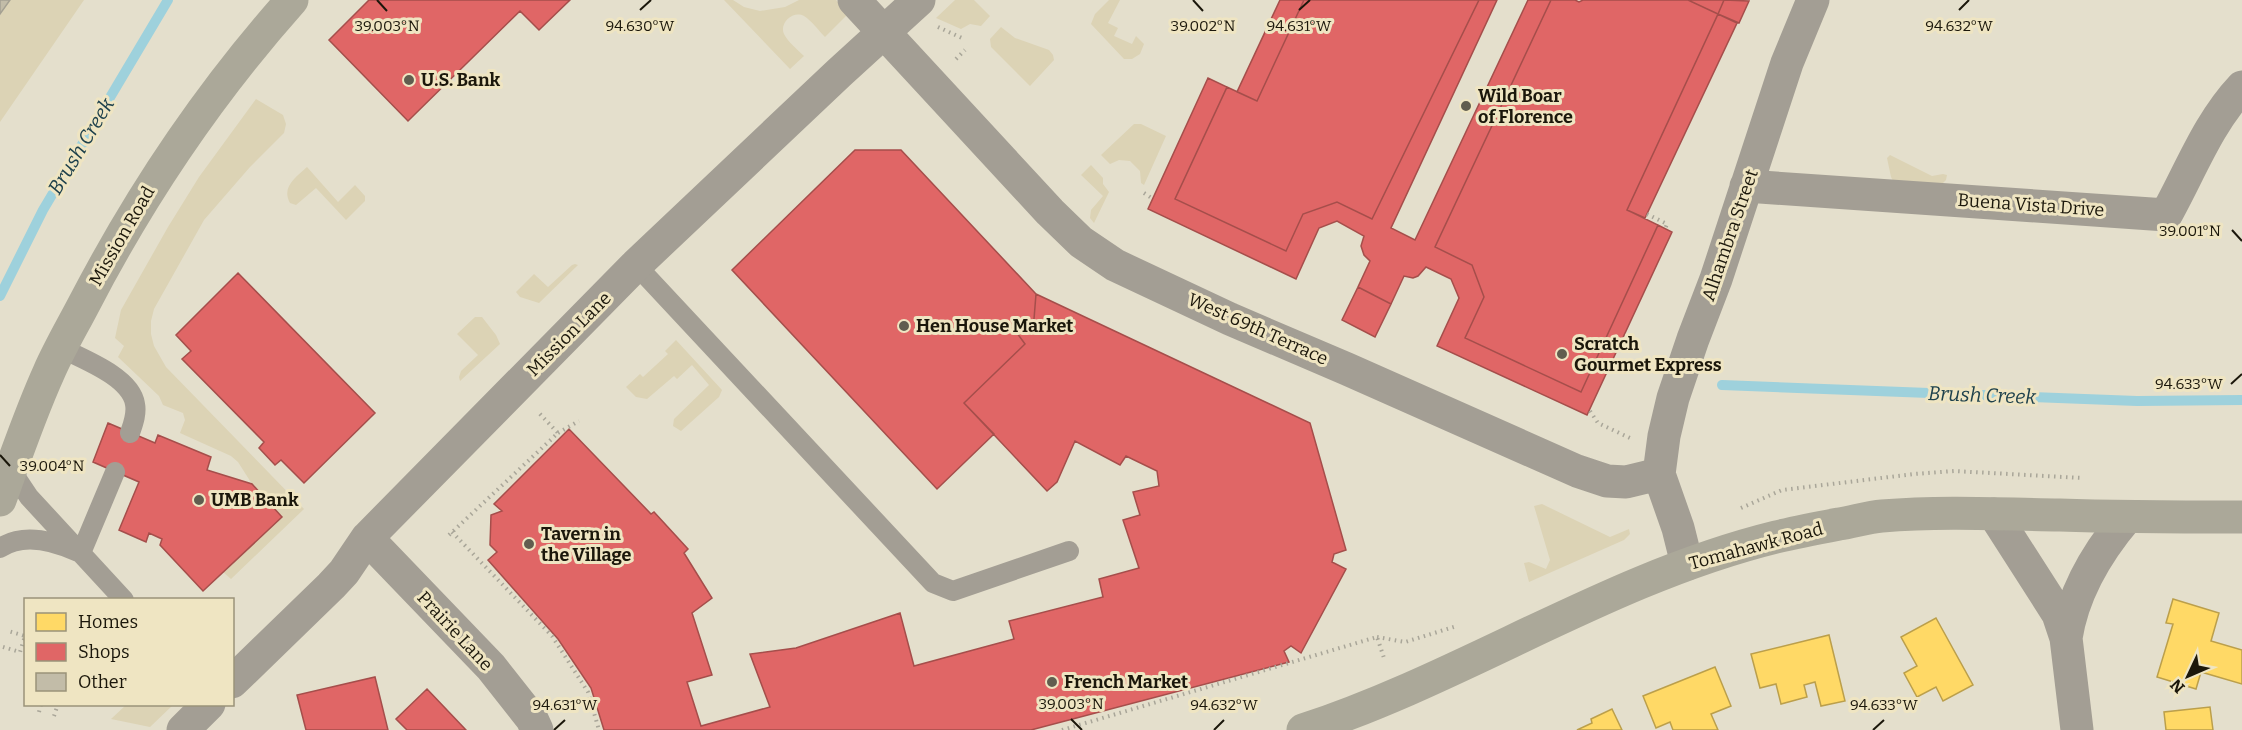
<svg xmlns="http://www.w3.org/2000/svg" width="2242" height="730" viewBox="0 0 2242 730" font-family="Bitter,serif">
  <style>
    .green { fill: #dcd3b5 }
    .homes { fill: #ffd966; stroke: #bb9f4b; stroke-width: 1.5 }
    .shops { fill: #e06666; stroke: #a54e4b; stroke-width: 1.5 }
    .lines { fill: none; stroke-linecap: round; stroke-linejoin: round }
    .stream { stroke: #9ed1dc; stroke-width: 10 }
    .building { fill: #c2bca8; stroke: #a4a092; stroke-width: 1.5 }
    .path { stroke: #a9a699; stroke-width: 4; stroke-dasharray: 1.5 4.5; stroke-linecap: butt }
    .lane { stroke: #a39e94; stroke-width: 20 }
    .street { stroke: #a39e94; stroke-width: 33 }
    .secondary { stroke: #aba899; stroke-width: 33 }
    .ticks { fill: none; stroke: #1b170b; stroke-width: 2 }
    .poi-dot { fill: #615d4f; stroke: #efe5c2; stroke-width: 2 }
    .labels { text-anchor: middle; stroke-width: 6; stroke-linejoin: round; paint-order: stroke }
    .poi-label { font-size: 18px; font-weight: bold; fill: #1b170b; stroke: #efe5c2; text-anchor: start }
    .street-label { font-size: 18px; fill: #1b170b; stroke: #efe5c2 }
    .water-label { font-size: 20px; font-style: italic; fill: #1e414c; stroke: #efe5c2 }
    .ticks-label { font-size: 15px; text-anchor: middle; fill: #1b170b; stroke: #efe5c2; stroke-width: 6; stroke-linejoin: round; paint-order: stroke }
  </style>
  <rect width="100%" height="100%" fill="#e4dfcc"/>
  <path class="green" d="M0 0H84L0 122Z
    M724 0H733L744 7 760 11 785 7 799 0H836L849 13 825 37C818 30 812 21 804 16 793 10 779 23 784 34 788 42 798 50 804 56L790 69Z
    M955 0H974L990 16 981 26 970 24 961 29 936 18Z
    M1109 0H1120L1108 23 1118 28 1114 36 1132 44 1136 36 1144 44 1140 54 1132 59H1124L1091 24 1095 14Z
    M1001 27 1015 38 1049 50 1053 55 1054 60 1030 86 991 47 990 39Z
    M256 99 283 115 286 124 284 133 250 167 204 220 154 309 151 321V334L154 346 166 367 304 509 231 579 223 572 282 516 252 484 238 462 231 456 180 433 185 420 183 413 163 405 159 396 118 357 124 346 115 338 121 310 168 227 199 177Z
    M1134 124H1141L1166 136 1144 185 1141 183 1140 171 1130 161 1119 160 1110 164 1101 155Z
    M1890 155 1932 176 1943 174 1947 175 1946 180 1942 184 1895 185 1891 177 1887 158Z
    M1091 165 1103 178V184L1109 192 1094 223 1090 218 1091 210 1103 196 1081 175Z
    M307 167 338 202 355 185 365 196V201L346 220 316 188 296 205 290 203C281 187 296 177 307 167Z
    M575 264 578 265 539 303 520 297 516 292 534 274 548 287 572 265Z
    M475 317H482L496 335 500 344 460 381 459 377 461 371 478 355 457 334Z
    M676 340 722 390 719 397 681 431 673 426 674 419 709 385 692 365 677 379 674 376 647 399 636 397 626 387 640 374 643 377 668 354 665 351Z
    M1542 504 1610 537 1629 529 1630 534 1624 540 1529 582 1524 563 1529 562 1546 569 1550 560 1534 506Z
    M126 705V704L173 705 150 727 111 719Z"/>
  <path class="homes" d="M2173 599 2219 613 2211 641 2242 650V684L2201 672 2196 689 2157 677 2173 624 2166 623Z
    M1936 618 1973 685 1943 701 1936 687 1917 697 1904 673 1917 666 1901 637Z
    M1829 635 1845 701 1821 706 1815 682 1804 685 1807 697 1781 704 1776 684 1760 688 1751 654Z
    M1715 667 1731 706 1711 714 1718 730H1673L1670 722 1656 728 1643 696Z
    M2210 707 2213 730H2166L2164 712Z
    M1612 709 1622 730H1577L1592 723 1591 719Z"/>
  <path class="shops" d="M369 0H570L539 30 520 11 408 121 329 40Z
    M1280 0H1304L1257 101 1237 92Z
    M1304 0H1479L1372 219 1337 202 1303 214 1286 251 1175 199 1227 87 1257 101Z
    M1479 0H1497L1391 228 1415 240 1528 0H1551L1435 247 1472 265 1484 297 1465 338 1581 392 1658 225 1672 232 1587 415 1437 346 1459 298 1451 279 1426 267 1418 276 1413 278 1404 276 1391 304 1358 287 1370 261 1364 255 1361 246 1364 236 1337 221 1319 228 1296 279 1148 209 1208 78 1227 87 1175 199 1286 251 1303 214 1337 202 1372 219Z
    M1551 0H1575L1579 2 1583 0H1688L1718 14 1627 210 1658 225 1581 392 1465 338 1484 297 1472 265 1435 247Z
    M1688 0H1724L1718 14Z
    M1724 0 1749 1 1739 23 1718 14Z
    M1718 14 1737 23 1645 218 1627 210Z
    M855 150H901L1036 294 1034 319 1017 333 1025 344 964 403 994 434 937 489 732 270Z
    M238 273 375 413 304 483 281 460 275 465 259 448 264 442 182 359 191 351 176 335Z
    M1358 287 1391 304 1375 337 1342 320Z
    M1036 294 1310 423 1346 550 1334 554 1332 562 1346 569 1301 653 1291 646 1284 651 1289 662 1031 730H604L591 688 558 639 488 560 497 552 490 545 491 515 502 511 494 504 569 429 651 514 654 512 688 549 684 553 712 598 692 613 712 675 687 682 701 726 770 707 750 654 796 648 900 613 914 666 1014 639 1009 621 1103 597 1099 579 1139 568 1123 520 1140 515 1133 492 1159 486 1157 471 1126 456 1120 465 1075 441 1057 482 1047 491 964 403 1025 344 1017 333 1034 319Z
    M108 423 155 443 158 435 211 457 207 470 252 484 282 517 203 591 160 545 162 539 149 533 146 542 119 530 139 482 93 462Z
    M375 677 388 730H306L297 695Z
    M427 689 466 730H407L396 719Z"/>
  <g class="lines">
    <path class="stream" d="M0 296 43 210 168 0
      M1722 385 2137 401 2242 400"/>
  </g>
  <path class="building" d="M0 0H10L0 14Z"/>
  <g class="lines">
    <path class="path" d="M938 27 962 38
      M956 59 965 50
      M1144 193 1153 199
      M1647 214 1667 224 1665 229
      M1590 411 1598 423 1630 438
      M558 433 579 421
      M1741 508 1782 490 1914 474 1954 471 2082 478
      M452 532 552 636 588 692 599 730
      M449 535 558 433 539 413
      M1377 637 1405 642 1457 626
      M3 647 20 652 25 636 8 631
      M39 712 41 704
      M54 716 58 704
      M1062 730 1377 637 1385 661"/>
    <path class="lane" d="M636 265 933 583 953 591 1069 551
      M61 348C83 359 131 377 135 404 137 414 133 424 130 433
      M11 470 29 497 124 600
      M0 548C24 532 54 541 78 552
      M81 553 115 472"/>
    <path class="street" d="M854 0 1050 212 1081 242 1115 265 1230 319 1347 369 1577 471 1607 481 1626 482 1659 474 1678 528 1687 564
      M1746 186 2166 215C2190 172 2208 123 2242 87
      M1659 474 1664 436 1673 398 1693 339 1716 279 1787 63 1813 0
      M1994 514 2058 614 2066 638 2077 730
      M367 538 491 667 532 719 537 730
      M2066 638C2073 593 2098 551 2127 517
      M232 682 331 586 344 572 367 538 636 265 839 73 919 0
      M183 730 209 704"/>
    <path class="secondary" d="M0 500C15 458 30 414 49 372 59 349 72 327 84 304 141 194 210 92 292 0
      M1303 730C1465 677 1609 578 1776 537 1797 532 1818 528 1839 524 1853 522 1868 517 1882 516 1941 511 2001 514 2060 515 2121 517 2181 517 2242 517"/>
  </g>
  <path class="ticks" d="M377 0 387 11M1193 0 1203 11M640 10 651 0M1299 10 1310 0M1959 10 1969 0M2232 230 2242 241M2231 384 2242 374M0 455 10 466M1071 719 1082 730M554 730 565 720M1214 730 1224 720M1873 730 1884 720"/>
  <g class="poi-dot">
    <circle cx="409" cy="80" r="6"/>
    <circle cx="1466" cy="106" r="6"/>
    <circle cx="904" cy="326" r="6"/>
    <circle cx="1562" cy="354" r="6"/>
    <circle cx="199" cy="500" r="6"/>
    <circle cx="529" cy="544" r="6"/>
    <circle cx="1052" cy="682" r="6"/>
  </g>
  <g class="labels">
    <g class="poi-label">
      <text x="421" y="86">U.S. Bank</text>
      <text x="1478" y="102">Wild Boar<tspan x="1478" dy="21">of Florence</tspan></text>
      <text x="916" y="332">Hen House Market</text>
      <text x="1574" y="350">Scratch<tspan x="1574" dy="21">Gourmet Express</tspan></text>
      <text x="211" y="506">UMB Bank</text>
      <text x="541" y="540">Tavern in<tspan x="541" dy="21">the Village</tspan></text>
      <text x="1064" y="688">French Market</text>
    </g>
    <g class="street-label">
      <text transform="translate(2031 205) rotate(4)" y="6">Buena Vista Drive</text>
      <text transform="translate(1730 235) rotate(-71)" y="6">Alhambra Street</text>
      <text transform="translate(122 236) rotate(-60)" y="6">Mission Road</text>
      <text transform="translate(1258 329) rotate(24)" y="6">West 69th Terrace</text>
      <text transform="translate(569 334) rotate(-45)" y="6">Mission Lane</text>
      <text transform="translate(1756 546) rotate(-15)" y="6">Tomahawk Road</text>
      <text transform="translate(455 631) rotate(47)" y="6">Prairie Lane</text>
    </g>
    <g class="water-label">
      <text transform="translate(81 146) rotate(-59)" y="7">Brush Creek</text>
      <text transform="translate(1982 395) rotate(2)" y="7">Brush Creek</text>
    </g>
  </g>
  <g class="ticks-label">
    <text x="640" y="31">94.630°W</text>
    <text x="1299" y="31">94.631°W</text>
    <text x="1959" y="31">94.632°W</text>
    <text x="387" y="31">39.003°N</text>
    <text x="1203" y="31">39.002°N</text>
    <text x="2190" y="236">39.001°N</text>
    <text x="2189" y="389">94.633°W</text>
    <text x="52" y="471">39.004°N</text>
    <text x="1071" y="709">39.003°N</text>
    <text x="565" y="710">94.631°W</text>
    <text x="1224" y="710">94.632°W</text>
    <text x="1884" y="710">94.633°W</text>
  </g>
  <rect x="24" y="598" width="210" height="108" fill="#efe5c2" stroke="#9a9379" stroke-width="1.5"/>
  <rect x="36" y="613" width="30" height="18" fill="#ffd966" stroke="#9a9379" stroke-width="1.5"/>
  <text x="78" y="628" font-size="18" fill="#1b170b">Homes</text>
  <rect x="36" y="643" width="30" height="18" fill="#e06666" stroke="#9a9379" stroke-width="1.5"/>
  <text x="78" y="658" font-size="18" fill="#1b170b">Shops</text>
  <rect x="36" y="673" width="30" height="18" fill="#c2bca8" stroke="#9a9379" stroke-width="1.5"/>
  <text x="78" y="688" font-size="18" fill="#1b170b">Other</text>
  <g transform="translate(2188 676) rotate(226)" stroke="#efe5c2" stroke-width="4.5" paint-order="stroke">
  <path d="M0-4.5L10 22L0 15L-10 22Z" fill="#1b170b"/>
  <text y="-9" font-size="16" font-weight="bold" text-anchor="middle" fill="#1b170b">N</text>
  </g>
</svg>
